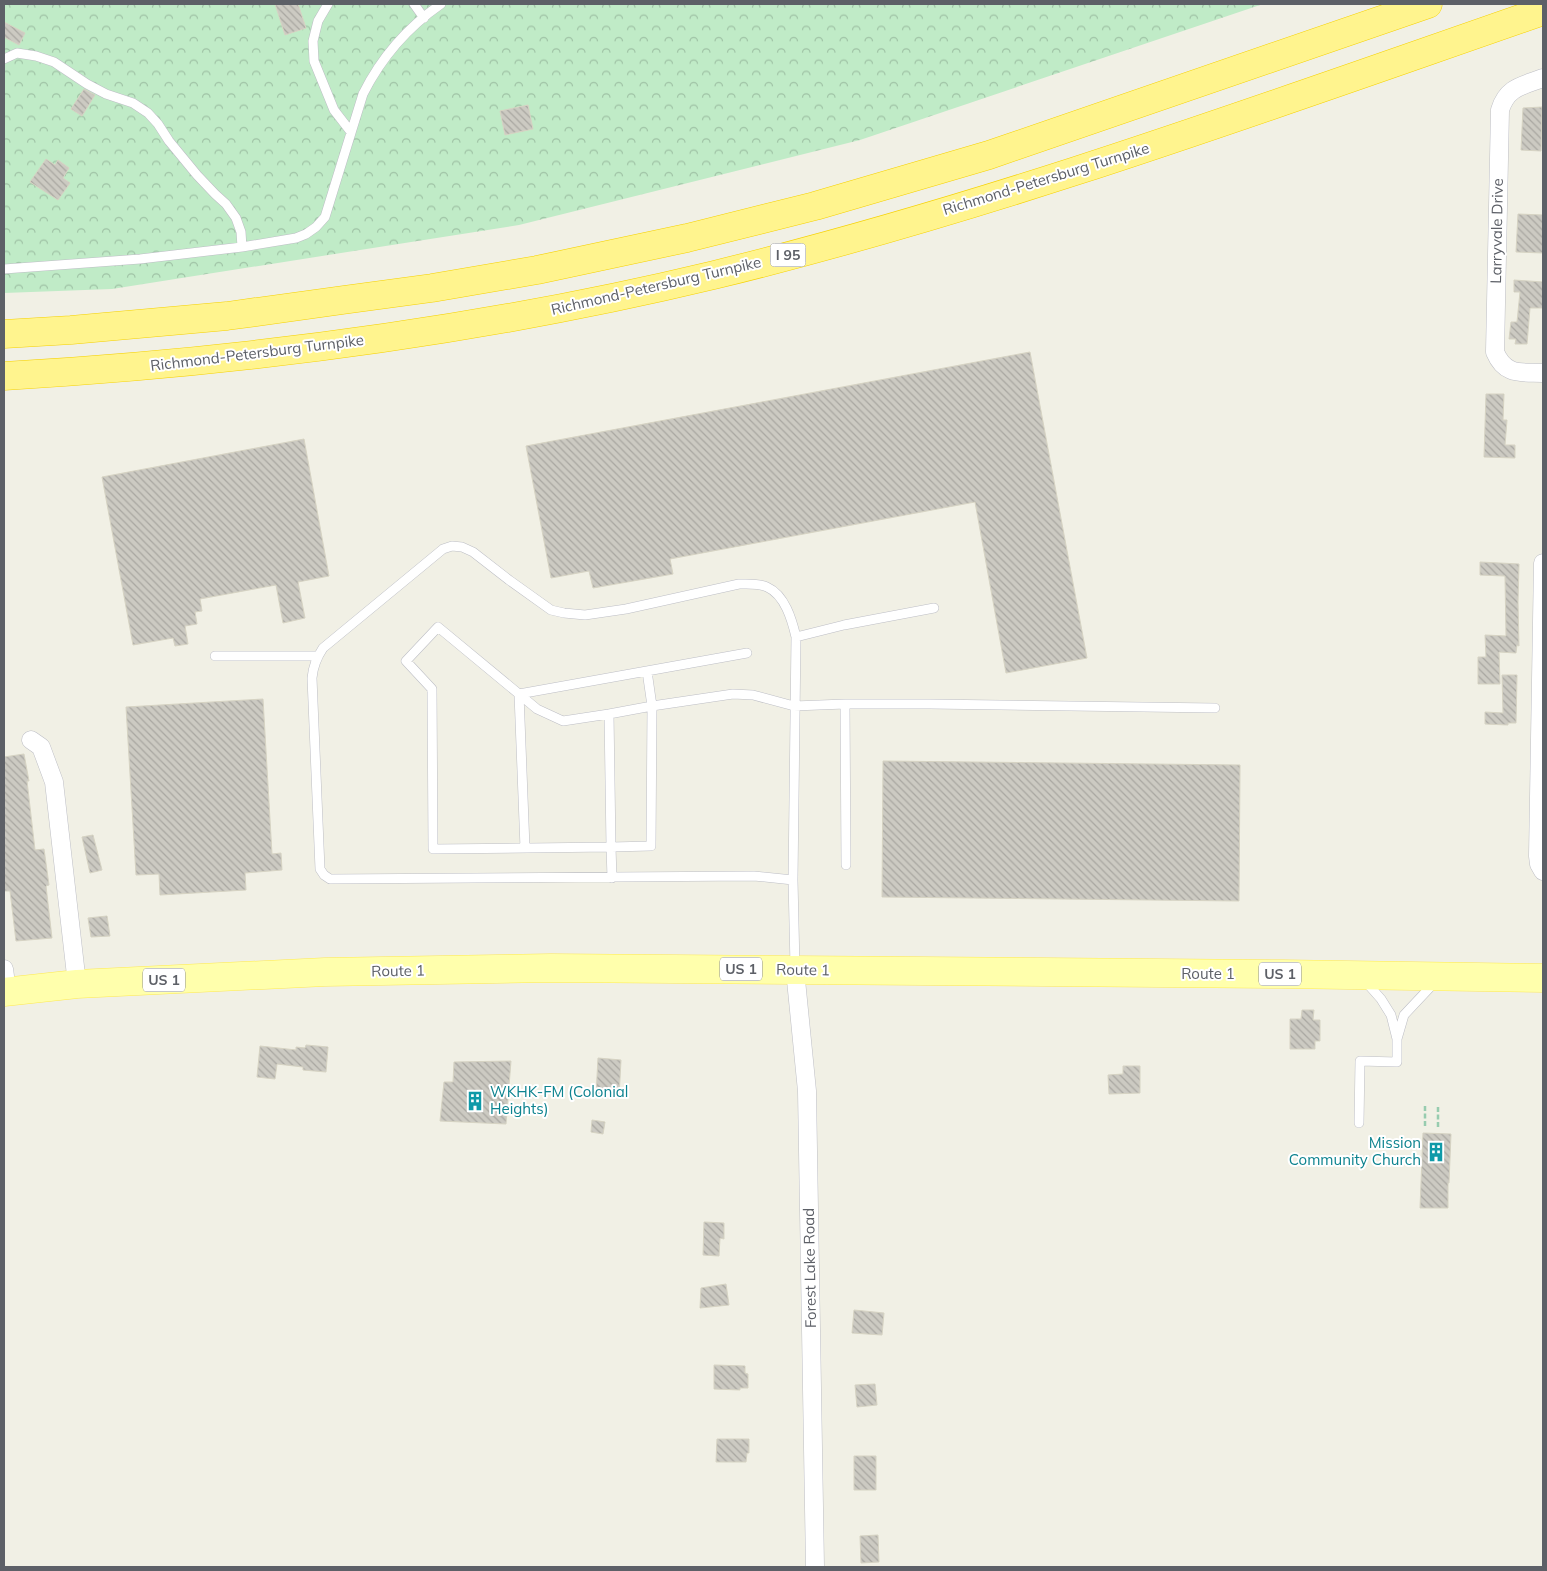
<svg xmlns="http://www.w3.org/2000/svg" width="1547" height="1571" viewBox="0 0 1547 1571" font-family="Mulish,sans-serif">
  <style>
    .forest { fill: url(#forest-crowns) }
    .building { fill: url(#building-back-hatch); stroke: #d6d3c3 }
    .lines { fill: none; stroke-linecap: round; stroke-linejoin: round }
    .service-casing { stroke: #bdbec5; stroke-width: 10 }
    .minor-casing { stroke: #bdbec5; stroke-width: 19 }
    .primary-casing { stroke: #ffea50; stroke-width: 29 }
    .motorway-casing { stroke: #f6d100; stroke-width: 29 }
    .path { stroke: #97ccaf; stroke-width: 2.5; stroke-dasharray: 5 2.5; stroke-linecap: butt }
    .service { stroke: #fff; stroke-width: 9 }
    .minor { stroke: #fff; stroke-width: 18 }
    .primary { stroke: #ffffac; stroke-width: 28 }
    .motorway { stroke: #fff48e; stroke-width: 28 }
    .labels { text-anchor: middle; stroke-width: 4; stroke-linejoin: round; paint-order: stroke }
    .shield { fill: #fff; stroke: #8e9095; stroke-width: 1 }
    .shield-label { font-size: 14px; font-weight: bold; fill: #5d6067 }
    .street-label { font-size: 15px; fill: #5d6067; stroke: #fff }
    .culture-label { font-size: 15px; fill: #0d838f; stroke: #fff; text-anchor: start }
  </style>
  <defs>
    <pattern id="forest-crowns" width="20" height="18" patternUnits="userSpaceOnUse" patternTransform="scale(1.25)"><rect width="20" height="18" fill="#c0ebc7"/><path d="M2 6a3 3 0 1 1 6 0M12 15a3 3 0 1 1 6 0" fill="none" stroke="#9fc2a5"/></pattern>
    <pattern id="building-back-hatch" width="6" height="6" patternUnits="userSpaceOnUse" patternTransform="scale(1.25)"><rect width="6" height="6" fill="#cccac2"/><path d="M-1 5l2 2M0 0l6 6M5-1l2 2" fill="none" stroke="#a9a7a1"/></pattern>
  </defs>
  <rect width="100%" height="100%" fill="#f1f0e5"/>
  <path class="forest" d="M4 4H1263L860 140 519 225 112 289 4 293Z"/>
  <path class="building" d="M275 4H298L306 28 285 35Z
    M4 22 25 33 19 45 4 37Z
    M84 89 95 95 82 116 71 109Z
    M528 105 533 129 505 135 500 111Z
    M1542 107 1541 151 1521 150 1523 108Z
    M46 159 55 165 58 160 69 168 63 178 70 183 58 200 30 182Z
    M1518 214 1543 215V253L1516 252Z
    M1514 280 1543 282V308H1530L1527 344H1515L1516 339H1509L1511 322H1517L1520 292H1514Z
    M1030 352 1087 658 1006 673 975 502 670 559 673 574 593 588 589 571 551 578 526 446Z
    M1486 394H1504L1503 420H1507L1505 445H1515V458L1484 457Z
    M304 439 329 576 298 582 305 618 283 623 276 585 200 599 202 611 195 612 197 624 185 626 188 644 175 646 173 638 133 645 102 477Z
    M1480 562 1519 564 1518 602 1519 646 1517 645 1516 653 1499 652 1500 684H1478V657H1486L1485 635 1506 636 1505 576 1480 575Z
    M1502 675H1517L1516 723H1508V725L1485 724V712L1503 713Z
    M263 699 272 854 281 853 282 870 245 873 246 890 160 895 159 874 136 875 126 707Z
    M24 754 29 781H27L35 850 44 849 49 885 46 886 52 938 16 941 10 891H4V757Z
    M883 761 1240 765 1239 901 882 897Z
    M93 835 102 870 90 873 82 837Z
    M107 916 110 936 91 937 88 918Z
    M1302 1010H1314L1313 1020H1320V1041H1315V1049H1290V1019H1301Z
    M306 1045 328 1047 326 1072 303 1070V1067L277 1064 275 1079 257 1077 260 1046 296 1050V1047L305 1048Z
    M598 1058 621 1060 619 1097 596 1095Z
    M511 1061 506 1124 440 1121 444 1082H453L454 1062Z
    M1123 1066H1140V1093L1109 1094 1108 1075 1123 1074Z
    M592 1120 605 1122 603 1134 591 1132Z
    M1423 1133 1451 1134 1449 1183H1448V1208H1420Z
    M704 1222 724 1223V1239L720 1238 719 1256 703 1255Z
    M726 1284 729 1305 700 1308 701 1288Z
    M854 1310 884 1313 882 1335 852 1333Z
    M714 1365 745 1366V1373L748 1374V1388H740V1390L714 1389Z
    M875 1384 877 1405 857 1407 855 1385Z
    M717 1439H749V1453H747L746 1462H716Z
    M854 1456H876V1490H854Z
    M878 1535 879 1562 861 1563 860 1536Z"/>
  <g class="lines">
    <defs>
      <path id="service" d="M328 4 318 21 313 41 314 61 334 110 351 132
        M414 4 424 18
        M4 59 17 53 36 56 54 62 87 84 106 94 133 103 148 113 158 124 169 141 197 175 215 194 226 204 236 218 241 232 242 247
        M4 269 140 259 242 247 296 238 306 234 316 227 325 217 363 94C381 58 408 27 441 4
        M796 637 844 625 934 608
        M215 656H317
        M519 694 537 709 563 721 609 714 611 847 651 846 652 706 733 694 753 695 794 706 845 704H930L1215 708
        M519 694 525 848
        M845 704 846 865
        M609 714 652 706 647 671
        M612 878 611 847 433 849 432 689 406 661 438 627 519 694 747 653
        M793 880 754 876 330 879 324 875 320 869 312 678C313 666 317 657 323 648L443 549 452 546 462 547 473 552 509 580 551 610 564 613 585 615 626 609 739 584C748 584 759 583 767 587 785 595 792 620 796 637L793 880 795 967
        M1366 982 1381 999 1391 1015 1397 1039 1404 1015 1435 982
        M1359 1123 1360 1061 1397 1062V1039"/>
      <path id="minor" d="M1543 78C1522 86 1507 87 1500 110L1495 352C1505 376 1521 372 1543 373
        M1543 563 1538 856 1539 864 1543 871
        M31 740 41 747 54 782 77 984
        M4 969 7 991
        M795 970 807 1091 815 1567"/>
      <path id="primary" d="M4 992 77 984 325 972 551 968 1282 974 1543 978"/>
      <path id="motorway" d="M4 334 71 330 227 316 343 300 432 288 537 270 687 238 815 206 989 155 1428 4
        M4 376C243 362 481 331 714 275 996 206 1269 106 1543 11"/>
    </defs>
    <use href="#service" class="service-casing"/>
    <use href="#minor" class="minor-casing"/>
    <use href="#primary" class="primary-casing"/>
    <use href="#motorway" class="motorway-casing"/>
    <path class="path" d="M1425 1126V1105
      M1438 1127V1105"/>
    <use href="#service" class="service"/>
    <use href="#minor" class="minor"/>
    <use href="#primary" class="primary"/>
    <use href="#motorway" class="motorway"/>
  </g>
  <defs>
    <symbol id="building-bare" viewBox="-9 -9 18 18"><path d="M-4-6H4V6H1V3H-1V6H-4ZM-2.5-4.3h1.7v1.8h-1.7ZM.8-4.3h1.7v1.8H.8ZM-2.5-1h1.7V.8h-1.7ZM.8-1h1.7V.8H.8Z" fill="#0f9aa8" stroke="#fff" stroke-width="2.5" paint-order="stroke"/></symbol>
  </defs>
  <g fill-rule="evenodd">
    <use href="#building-bare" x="461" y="1087" width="28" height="28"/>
    <use href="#building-bare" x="1422" y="1138" width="28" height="28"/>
  </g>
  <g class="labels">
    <g class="shield">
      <rect x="770.5" y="243.5" width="35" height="23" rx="4"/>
      <rect x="720" y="957.5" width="42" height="23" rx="4"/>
      <rect x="1259" y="962.5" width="42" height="23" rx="4"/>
      <rect x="143" y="968.5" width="42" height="23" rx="4"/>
    </g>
    <g class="shield-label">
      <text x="788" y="260">I 95</text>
      <text x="741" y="974">US 1</text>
      <text x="1280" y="979">US 1</text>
      <text x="164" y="985">US 1</text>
    </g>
    <g class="street-label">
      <text transform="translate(1046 179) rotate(-17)" y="5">Richmond-Petersburg Turnpike</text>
      <text transform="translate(1497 231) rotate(-89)" y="5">Larryvale Drive</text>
      <text transform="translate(656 286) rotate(-13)" y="5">Richmond-Petersburg Turnpike</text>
      <text transform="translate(257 353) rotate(-7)" y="5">Richmond-Petersburg Turnpike</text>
      <text transform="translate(803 970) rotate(1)" y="5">Route 1</text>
      <text transform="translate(398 971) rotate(-1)" y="5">Route 1</text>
      <text x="1208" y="979">Route 1</text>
      <text transform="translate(810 1268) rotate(-91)" y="5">Forest Lake Road</text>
    </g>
    <g class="culture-label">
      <text x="490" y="1097">WKHK-FM (Colonial<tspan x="490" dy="17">Heights)</tspan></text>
      <text x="1421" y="1148" text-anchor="end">Mission<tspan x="1421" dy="17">Community Church</tspan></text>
    </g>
  </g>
  <rect width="1547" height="1571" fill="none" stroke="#5d6067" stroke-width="10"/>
</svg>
